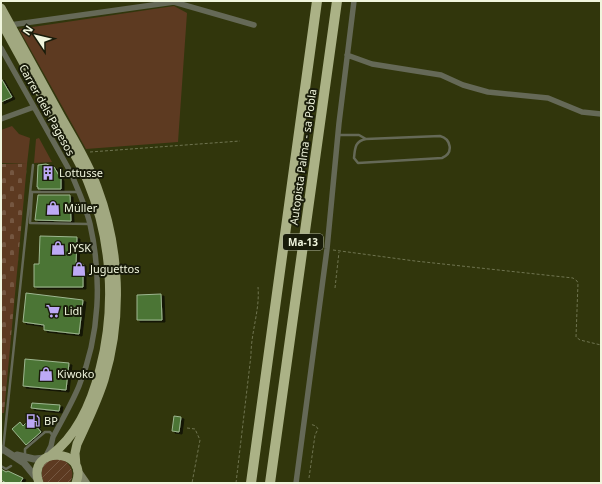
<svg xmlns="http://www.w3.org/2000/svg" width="602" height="484" viewBox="0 0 602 484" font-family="'Noto Sans',sans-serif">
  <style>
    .green { fill: #5d3a21 }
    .cemetery { fill: url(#cemetery-stones) }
    .garden { fill: url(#garden-furrows) }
    .building { fill: #4b7435; stroke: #9db790; filter: url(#shadow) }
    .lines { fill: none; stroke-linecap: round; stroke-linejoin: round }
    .path { stroke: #6f7450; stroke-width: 1; stroke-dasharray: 3 2; stroke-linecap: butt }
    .service { stroke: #656957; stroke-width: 2.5 }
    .minor { stroke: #656957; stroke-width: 5.5 }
    .tertiary { stroke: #656957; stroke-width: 7 }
    .secondary { stroke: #82876a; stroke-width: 8 }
    .trunk { stroke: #a1a880; stroke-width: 9 }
    .motorway { stroke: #abb286; stroke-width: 10 }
    .labels { text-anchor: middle; stroke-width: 4; stroke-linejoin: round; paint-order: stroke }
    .shield { fill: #191c0a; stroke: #b0b49e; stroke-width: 1 }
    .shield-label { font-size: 10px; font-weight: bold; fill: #f0f5dd }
    .street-label { font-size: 11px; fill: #f0f5dd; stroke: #191c0a }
    .poi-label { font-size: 11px; fill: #f0f5dd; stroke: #191c0a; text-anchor: start }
  </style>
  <defs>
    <pattern id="cemetery-stones" width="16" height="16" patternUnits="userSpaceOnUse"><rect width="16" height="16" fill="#5d3a21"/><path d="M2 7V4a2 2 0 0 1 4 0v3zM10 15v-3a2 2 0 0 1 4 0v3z" fill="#755741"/></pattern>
    <pattern id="garden-furrows" width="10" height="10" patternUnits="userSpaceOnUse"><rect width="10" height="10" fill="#5d3a21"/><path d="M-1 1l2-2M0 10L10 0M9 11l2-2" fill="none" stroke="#755741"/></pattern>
    <filter id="shadow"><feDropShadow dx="3" dy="2" stdDeviation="0" flood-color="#0009"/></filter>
  </defs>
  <rect width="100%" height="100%" fill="#31360c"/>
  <path class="green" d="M174 6 187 13 178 142 86 149 19 29Z
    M12 126 19 134 30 138 27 164 1 163V130Z
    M39 138 52 162 34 163 36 139Z"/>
  <path class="cemetery" d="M1 164H27L4 413H1Z"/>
  <path class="garden" d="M62 459C72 465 75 473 70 483H44C40 475 41 462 51 460 54 459 59 459 62 459Z"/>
  <path class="building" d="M1 78 12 97 1 102Z
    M46 164 54 167 61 179V189H38V187H37L38 165Z
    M38 195H70L71 221 35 220Z
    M40 236 77 237 76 264H83V287H34V264H39Z
    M26 293 83 300 79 334 44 330V325L23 322Z
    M161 294 162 320H137V295Z
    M25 359 69 363 66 390 23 386Z
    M32 403 60 405 59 411 31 408Z
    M174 416 181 417 179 432 172 431Z
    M30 419 41 432 26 445 12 429 20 422 23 426Z
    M1 469 6 472 8 471 23 478 20 483H6L1 480Z"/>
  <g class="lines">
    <path class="path" d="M90 152 240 141
      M333 250 415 261 573 278 577 281 578 283 576 337 580 340 601 345
      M335 288 339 252
      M187 428 195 429 200 440 192 483
      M309 478 315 435 318 429 316 426 310 424
      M236 483 251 355C251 332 260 310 258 287"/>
    <path class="service" d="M338 135H359L366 139 440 136C451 139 454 153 442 158L358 163 354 158C355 148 355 141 366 139
      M78 192H32L30 223 89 224
      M1 454 3 450 33 165
      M25 455V449L45 432H50L53 436
      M1 466 6 469 11 466"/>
    <path class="minor" d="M10 25 174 2 254 25
      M1 48 71 173C78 190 86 207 90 224 102 278 100 335 79 386 72 403 62 420 53 437L51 446 45 458
      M347 55 372 64 441 75 463 85 488 92 548 98 582 112 601 114
      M1 119 34 107
      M296 483 327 249 339 123 354 1"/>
    <path class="tertiary" d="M1 448 24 463 38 480
      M17 455 34 459 45 458"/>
    <path class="secondary" d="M77 470 86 483"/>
    <path class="trunk" d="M1 8C21 44 41 81 61 117 74 140 88 162 97 187 120 248 123 317 104 380 97 402 87 423 77 444L75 453 76 466
      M1 22C19 55 37 87 55 120 66 140 79 160 88 182 112 240 116 308 100 369 92 401 78 435 51 455
      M39 483C25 445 90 447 76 483"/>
    <path class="motorway" d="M251 483 317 1
      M270 483 337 1"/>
  </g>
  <defs>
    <symbol id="building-bare" viewBox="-9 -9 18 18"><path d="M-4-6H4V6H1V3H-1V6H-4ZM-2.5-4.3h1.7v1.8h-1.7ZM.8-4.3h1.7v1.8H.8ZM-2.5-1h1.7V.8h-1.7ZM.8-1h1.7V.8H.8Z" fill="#bda9f5" stroke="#191c0a" stroke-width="2.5" paint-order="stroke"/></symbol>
    <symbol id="shop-bare" viewBox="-9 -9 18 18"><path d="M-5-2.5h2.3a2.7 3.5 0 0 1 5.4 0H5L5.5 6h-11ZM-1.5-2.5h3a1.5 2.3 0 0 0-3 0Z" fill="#bda9f5" stroke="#191c0a" stroke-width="2.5" paint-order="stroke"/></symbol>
    <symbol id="supermarket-bare" viewBox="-9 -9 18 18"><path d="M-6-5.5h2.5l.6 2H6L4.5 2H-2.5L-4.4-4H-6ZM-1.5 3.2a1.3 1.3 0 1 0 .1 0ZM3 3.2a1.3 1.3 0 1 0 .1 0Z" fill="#bda9f5" stroke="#191c0a" stroke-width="2.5" paint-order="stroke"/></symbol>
    <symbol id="fuel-bare" viewBox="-9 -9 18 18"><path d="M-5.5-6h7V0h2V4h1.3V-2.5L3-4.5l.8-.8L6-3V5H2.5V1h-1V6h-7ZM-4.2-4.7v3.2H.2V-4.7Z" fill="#bda9f5" stroke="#191c0a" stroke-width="2.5" paint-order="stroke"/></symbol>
  </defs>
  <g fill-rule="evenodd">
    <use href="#building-bare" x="38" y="163" width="20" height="20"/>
    <use href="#shop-bare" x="43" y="198" width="20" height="20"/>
    <use href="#shop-bare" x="48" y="238" width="20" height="20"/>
    <use href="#shop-bare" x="69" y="259" width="20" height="20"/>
    <use href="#supermarket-bare" x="43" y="301" width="20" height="20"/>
    <use href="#shop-bare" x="36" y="364" width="20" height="20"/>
    <use href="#fuel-bare" x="23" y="411" width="20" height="20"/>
  </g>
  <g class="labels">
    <rect class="shield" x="283" y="234" width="40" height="16" rx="3"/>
    <g class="shield-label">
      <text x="303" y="246">Ma-13</text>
    </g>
    <g class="street-label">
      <text transform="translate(47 110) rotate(61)" y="4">Carrer dels Pagesos</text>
      <text transform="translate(303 157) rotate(-82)" y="4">Autopista Palma - sa Pobla</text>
    </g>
    <g class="poi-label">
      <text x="59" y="177">Lottusse</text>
      <text x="64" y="212">Müller</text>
      <text x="69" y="252">JYSK</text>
      <text x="90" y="273">Juguettos</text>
      <text x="64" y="315">Lidl</text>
      <text x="57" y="378">Kiwoko</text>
      <text x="44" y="425">BP</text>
    </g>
  </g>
  <rect width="602" height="484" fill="none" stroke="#f0f5dd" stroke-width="4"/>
  <g transform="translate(36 36) rotate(305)" stroke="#191c0a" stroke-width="3" paint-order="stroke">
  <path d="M0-3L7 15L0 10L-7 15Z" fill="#f0f5dd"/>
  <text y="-6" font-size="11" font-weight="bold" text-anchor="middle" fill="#f0f5dd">N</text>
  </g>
</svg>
